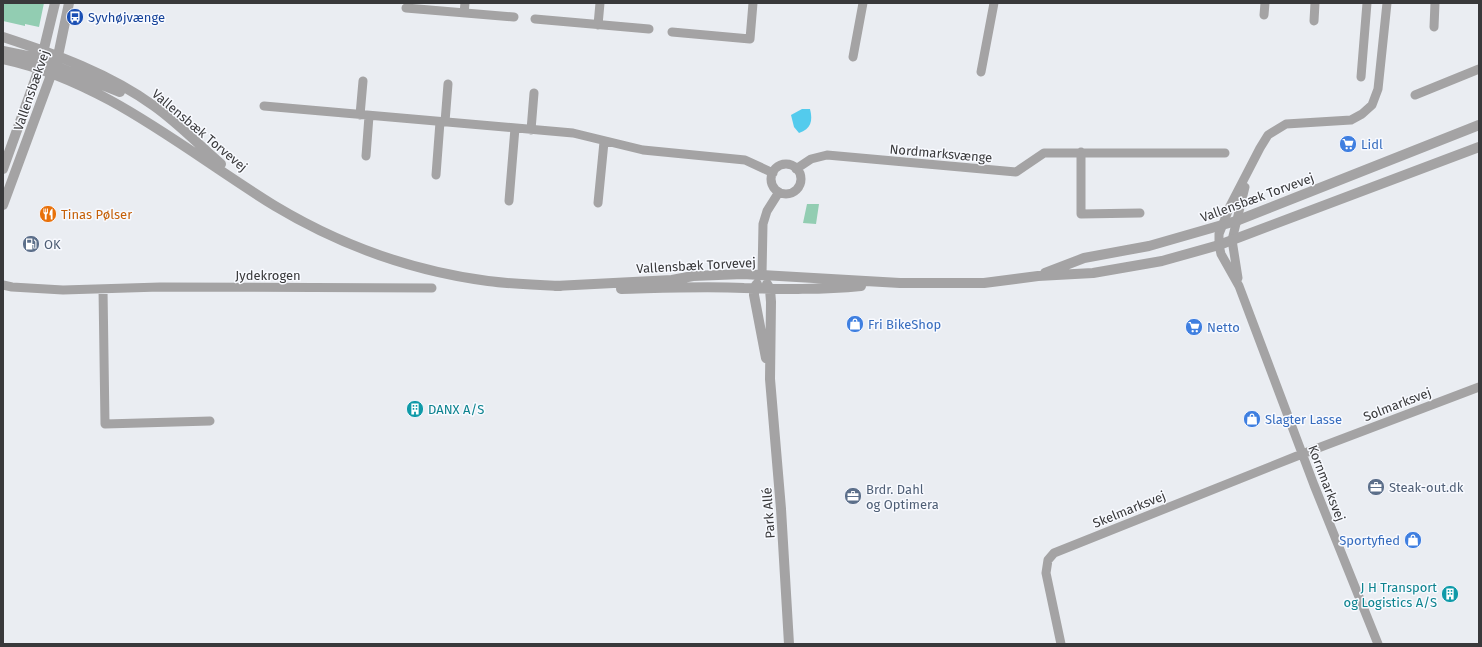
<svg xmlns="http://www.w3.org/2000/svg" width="1482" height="647" viewBox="0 0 1482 647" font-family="'Fira Sans',sans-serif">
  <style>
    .green { fill: #92cdb2 }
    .water { fill: #53cbed }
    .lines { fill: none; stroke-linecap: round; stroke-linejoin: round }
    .minor { stroke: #a4a3a4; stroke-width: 9 }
    .tertiary { stroke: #a4a3a4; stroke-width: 10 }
    .labels { text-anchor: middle; stroke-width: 3; stroke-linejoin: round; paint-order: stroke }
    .transit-label { font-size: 13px; fill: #164399; stroke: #f8faff; text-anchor: start }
    .street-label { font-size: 13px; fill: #39393b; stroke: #f8faff }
    .shop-label { font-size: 13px; fill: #366cbe; stroke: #f8faff; text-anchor: start }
    .food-label { font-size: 13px; fill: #c56008; stroke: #f8faff; text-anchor: start }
    .service-label { font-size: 13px; fill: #4e5e75; stroke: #f8faff; text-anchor: start }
    .culture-label { font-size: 13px; fill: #0d838f; stroke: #f8faff; text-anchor: start }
  </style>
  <rect width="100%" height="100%" fill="#eaedf2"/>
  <path class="green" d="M3 3H44L39 27 25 24V26L3 21Z
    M807 204H819L816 224 803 223Z"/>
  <path class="water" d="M802 109H810C813 121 811 129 799 133L794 127 791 115Z"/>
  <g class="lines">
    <path class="minor" d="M406 8 514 17
      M464 13 465 3
      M1264 15 1265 3
      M535 19 649 29
      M1314 21 1315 3
      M598 25 600 3
      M1434 27 1435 3
      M672 32 750 39 753 3
      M853 57 863 3
      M981 72 994 3
      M1361 77 1367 3
      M1415 95 1479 69
      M264 106 573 133 643 150 745 160 773 173
      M360 115 363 81
      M445 122 448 84
      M531 130 534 93
      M1081 152V214L1140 213
      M366 156 369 116
      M771 179a15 15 0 1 1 30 0a15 15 0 1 1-30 0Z
      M796 169 811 159 827 155 1016 172 1044 153H1225
      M436 175 440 122
      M509 201 515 128
      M598 203 604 142
      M762 275 763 224 767 211 779 192
      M1238 278 1232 240 1245 187
      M3 285 12 287 63 290 160 287 432 288
      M103 289 105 424 210 421
      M1061 644 1046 573 1048 560 1054 553 1297 456 1479 387
      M1378 644 1314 485 1239 286 1221 254 1219 245V234L1230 206 1260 148 1268 135 1286 124 1351 120 1362 114 1372 105 1378 89 1387 3"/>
    <path class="tertiary" d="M3 37C55 54 110 74 154 106 178 123 199 145 221 164
      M3 51 42 59 48 58
      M3 59C106 81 187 152 275 206 340 245 412 271 488 281 512 284 537 285 561 286
      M49 67 55 66 120 92
      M3 169 39 69 55 3
      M3 205 58 56 69 3
      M1045 273 1084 258 1149 246 1236 221 1479 125
      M757 284 754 288V295L766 358
      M767 284 770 289 771 302 770 379 781 509 789 644
      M555 286 672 280 693 276 743 274 900 283H984L1038 276 1093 273 1162 261 1219 245 1479 147
      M621 289C662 288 703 286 744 288 783 289 822 290 861 286"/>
  </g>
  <defs>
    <symbol id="bus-disc" viewBox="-11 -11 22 22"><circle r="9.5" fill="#1a4fb4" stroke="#f8faff"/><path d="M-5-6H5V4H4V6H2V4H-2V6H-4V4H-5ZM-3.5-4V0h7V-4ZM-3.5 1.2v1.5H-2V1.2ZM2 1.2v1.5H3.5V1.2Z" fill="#fff"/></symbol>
    <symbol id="supermarket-disc" viewBox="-11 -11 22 22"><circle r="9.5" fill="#3f7fe0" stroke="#f8faff"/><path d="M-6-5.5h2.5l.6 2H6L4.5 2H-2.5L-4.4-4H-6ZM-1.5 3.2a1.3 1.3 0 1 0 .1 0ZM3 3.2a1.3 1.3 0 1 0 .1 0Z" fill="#fff"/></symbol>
    <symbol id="restaurant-disc" viewBox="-11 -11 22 22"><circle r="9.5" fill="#e8710a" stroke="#f8faff"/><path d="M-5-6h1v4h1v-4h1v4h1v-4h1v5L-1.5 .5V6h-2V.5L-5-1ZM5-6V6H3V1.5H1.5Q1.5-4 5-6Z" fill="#fff"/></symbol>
    <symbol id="fuel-disc" viewBox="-11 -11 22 22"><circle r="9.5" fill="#5c6f8a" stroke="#f8faff"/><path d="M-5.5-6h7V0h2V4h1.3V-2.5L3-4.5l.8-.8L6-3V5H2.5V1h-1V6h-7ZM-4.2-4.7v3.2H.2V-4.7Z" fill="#fff"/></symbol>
    <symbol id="shop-disc" viewBox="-11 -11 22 22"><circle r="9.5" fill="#3f7fe0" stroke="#f8faff"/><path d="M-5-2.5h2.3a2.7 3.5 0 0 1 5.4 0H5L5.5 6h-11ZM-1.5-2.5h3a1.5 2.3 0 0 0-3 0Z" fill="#fff"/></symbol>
    <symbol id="building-disc" viewBox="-11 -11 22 22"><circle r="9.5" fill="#0f9aa8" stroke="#f8faff"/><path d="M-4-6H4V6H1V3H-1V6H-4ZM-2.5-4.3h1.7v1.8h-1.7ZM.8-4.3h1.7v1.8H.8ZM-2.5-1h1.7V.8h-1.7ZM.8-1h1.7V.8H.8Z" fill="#fff"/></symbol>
    <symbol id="office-disc" viewBox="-11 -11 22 22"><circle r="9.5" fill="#5c6f8a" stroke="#f8faff"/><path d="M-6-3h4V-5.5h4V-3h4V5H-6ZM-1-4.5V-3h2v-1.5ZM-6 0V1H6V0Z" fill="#fff"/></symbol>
  </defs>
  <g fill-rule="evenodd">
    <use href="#bus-disc" x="65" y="7" width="20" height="20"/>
    <use href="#supermarket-disc" x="1338" y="134" width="20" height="20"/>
    <use href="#restaurant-disc" x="38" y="204" width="20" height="20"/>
    <use href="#fuel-disc" x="21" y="234" width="20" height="20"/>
    <use href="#shop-disc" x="845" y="314" width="20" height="20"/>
    <use href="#supermarket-disc" x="1184" y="317" width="20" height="20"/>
    <use href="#building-disc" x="405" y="399" width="20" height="20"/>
    <use href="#shop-disc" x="1242" y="409" width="20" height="20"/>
    <use href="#office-disc" x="1366" y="477" width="20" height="20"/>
    <use href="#office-disc" x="843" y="486" width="20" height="20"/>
    <use href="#shop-disc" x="1403" y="530" width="20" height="20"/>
    <use href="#building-disc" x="1440" y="584" width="20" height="20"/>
  </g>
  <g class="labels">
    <g class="transit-label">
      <text x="88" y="22">Syvhøjvænge</text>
    </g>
    <g class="street-label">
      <text transform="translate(31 90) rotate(-71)" y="5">Vallensbækvej</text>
      <text transform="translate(200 130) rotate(40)" y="5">Vallensbæk Torvevej</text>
      <text transform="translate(941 153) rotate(5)" y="5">Nordmarksvænge</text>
      <text transform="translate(1257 197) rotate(-20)" y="5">Vallensbæk Torvevej</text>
      <text transform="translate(696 265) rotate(-3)" y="5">Vallensbæk Torvevej</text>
      <text x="268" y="280">Jydekrogen</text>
      <text transform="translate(1397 404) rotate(-21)" y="5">Solmarksvej</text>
      <text transform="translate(1327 483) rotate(69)" y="5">Kornmarksvej</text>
      <text transform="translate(1129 509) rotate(-22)" y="5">Skelmarksvej</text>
      <text transform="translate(768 513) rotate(-94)" y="5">Park Allé</text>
    </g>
    <g class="shop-label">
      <text x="1361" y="149">Lidl</text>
      <text x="868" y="329">Fri BikeShop</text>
      <text x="1207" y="332">Netto</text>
      <text x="1265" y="424">Slagter Lasse</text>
      <text x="1400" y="545" text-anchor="end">Sportyfied</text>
    </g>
    <g class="food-label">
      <text x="61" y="219">Tinas Pølser</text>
    </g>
    <g class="service-label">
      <text x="44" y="249">OK</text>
      <text x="1389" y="492">Steak-out.dk</text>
      <text x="866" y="494">Brdr. Dahl<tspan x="866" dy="15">og Optimera</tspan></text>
    </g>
    <g class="culture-label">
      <text x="428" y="414">DANX A/S</text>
      <text x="1437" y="592" text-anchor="end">J H Transport<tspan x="1437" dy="15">og Logistics A/S</tspan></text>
    </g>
  </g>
  <rect width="1482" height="647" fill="none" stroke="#39393b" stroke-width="8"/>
</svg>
